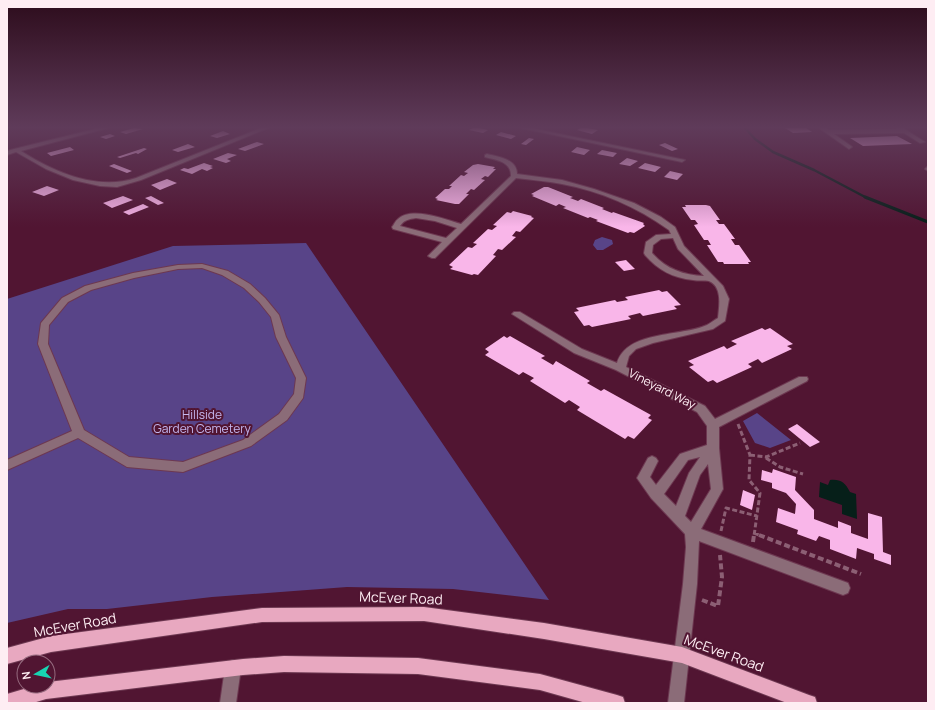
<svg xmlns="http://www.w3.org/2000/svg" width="935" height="710" viewBox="0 0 935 710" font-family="Manrope,sans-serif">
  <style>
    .green { fill: #584488 }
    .water { fill: #061f19 }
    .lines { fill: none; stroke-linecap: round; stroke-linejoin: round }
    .stream-far1 { stroke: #061f19; stroke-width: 2.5 }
    .stream { stroke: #061f19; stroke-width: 3 }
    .building { fill: #f9b6e9 }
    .minor-casing { stroke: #6d3851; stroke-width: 2 }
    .major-casing { stroke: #6d3851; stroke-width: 2 }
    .path-far1 { stroke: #8c5f74; stroke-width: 3; stroke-dasharray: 5 2.5; stroke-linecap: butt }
    .path { stroke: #8c5f74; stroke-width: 4; stroke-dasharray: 6 3; stroke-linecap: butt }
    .minor { fill: #8b6c78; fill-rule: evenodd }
    .major { fill: #e8a8c0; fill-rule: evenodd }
    .labels { text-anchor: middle; stroke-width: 4; stroke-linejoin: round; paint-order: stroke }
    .street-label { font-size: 12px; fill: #feedf3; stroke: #511532 }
    .park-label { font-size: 12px; fill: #c4b7ef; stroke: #511532 }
    .near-street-label { font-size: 14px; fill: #feedf3; stroke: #511532 }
  </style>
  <rect width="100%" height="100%" fill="#511532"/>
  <path class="green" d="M602 237 612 240 613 244 603 250H597L593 245 595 240Z
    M306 243 549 600 453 589 347 587 212 597 107 609H68L7 623V299L173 246Z
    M757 413 791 440 770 448 755 443 743 421Z"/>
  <path class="water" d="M830 480C840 479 845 482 850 492L856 494 857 519 842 514V505L819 497 820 482 828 485Z"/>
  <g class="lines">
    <path class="stream-far1" d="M745 128 755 139 773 152 814 170 867 198"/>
    <path class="stream" d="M865 197 928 222"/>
  </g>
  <path class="building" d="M134 128 143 129 126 134 120 132Z
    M473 128H479L488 130 483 133 469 130Z
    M581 128H587L598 130 592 134 577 130Z
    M785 128H806L812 132 793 133Z
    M223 131 230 134 217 138 210 136Z
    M501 132 516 136 511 139 496 135Z
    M110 134 115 136 106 139 100 137Z
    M897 136 912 144 863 146 850 138Z
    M529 138 534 139 526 145 521 144Z
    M257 142 264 144 245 151 238 149Z
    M665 143 678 149 672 151 659 145Z
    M188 144 195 147 178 152 172 150Z
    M70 147 74 150 51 156 47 153Z
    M577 147 590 150 584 155 571 152Z
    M144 148 147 149 138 154 136 153 120 158 117 157Z
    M602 150 617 153 613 157 597 154Z
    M228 153 237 155 227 159 231 161 226 163 213 159Z
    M627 158 638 161 630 166 619 164Z
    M204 163 213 166 210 167 213 168 207 171 202 169 192 174 180 170 184 168 188 169Z
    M645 163 661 167 655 172 638 168Z
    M114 164 132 171 127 173 109 166Z
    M478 164 495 167 493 169H496L488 177 485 176 481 179 485 180 474 190 471 189 466 194H469L459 204H455L436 200 438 199 435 198 445 189H449L452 186H449L461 175 464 176 468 173 464 172 473 165Z
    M670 171 683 174 677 180 664 177Z
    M167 179 177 183 160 190 151 185Z
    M47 186 59 190 44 196 32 192Z
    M544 187H548L573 197 570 198 578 201 581 199 604 208 602 209 612 213 613 212 644 223 643 224 645 226 634 233 630 232 628 233 596 221 598 220 590 217 588 218 563 208 566 207 559 204 556 206 532 196 534 195 531 194Z
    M123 196 133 200 112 208 103 203Z
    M151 196 164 203 158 205 145 198Z
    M143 204 149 207 129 215 123 212Z
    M685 205H706L710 206 720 220H716L719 224H724L735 239H731L735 245H739L751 262H748L749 264H724L723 262H718L707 245H711L708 240H704L694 225 698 224 695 220H691L682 207H686Z
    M513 211 532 216 531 217 534 218 520 232 516 231 512 236 516 237 502 250 498 249 493 255 496 256 478 275 474 274 472 275 450 269 453 267 449 265 468 247 472 248 477 244 473 243 488 229 492 230 497 226 493 225 507 212 511 213Z
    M626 260 635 269 624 271 615 262Z
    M659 290 662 292 667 291 681 305 674 306 677 309 643 316 640 313 628 316 631 319 592 327 589 325 584 326 574 312 579 311 576 308 615 300 617 302 628 300 625 297Z
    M762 328 765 330 770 328 793 344 787 346 792 349 762 363 758 359 748 364 752 367 717 383 713 380 708 382 689 367 694 365 688 361 724 346 727 349 737 344 731 341Z
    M504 336 507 338 510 336 545 356 541 358 553 365 556 361 590 381 587 383 601 391 604 389 651 415 648 418 652 420 634 439 628 436 625 439 577 410 580 407 569 400 565 403 530 381 534 378 523 372 519 375 485 355 489 352 485 349Z
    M797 424 820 442 810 447 788 429Z
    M773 469 796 477 795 490 814 510V519L838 528V521L851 526V533L868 539V513L882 517 883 552 891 555V565L874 559V554L857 548 856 559 830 549V540L819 536 816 541 797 534 798 530 776 522 778 508 795 514 796 504 786 493 772 488V483L761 480 762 470 772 473Z
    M743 490 755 495 752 510 740 505Z"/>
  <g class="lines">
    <defs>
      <path id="minor" d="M99 128H108L21 151C54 172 97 191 136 178L261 128H268L141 180 117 187 100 186 73 180 46 169 16 152 7 155V151L14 149Z
        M521 128H531L685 160 682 162Z
        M819 128H825L829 130 898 129 897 128H903L925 142 920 143 904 133 834 134 851 146 852 147 849 149Z
        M487 154C499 157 517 159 517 174L562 180 594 189 634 203 661 217 675 227 684 246 723 286 729 299 725 321 713 329 653 343 636 349 629 356 626 367 705 406 715 419 799 377H807L808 379 807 381 719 427V448L723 489 701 529 848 583 850 588 848 593 843 595 699 541 697 584 684 703H668L683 584 686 547 685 534 651 498 637 478 648 458 652 456 656 458 658 461 650 477 656 485 680 454 707 445V426L697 412 616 370 574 353 512 314 514 312H520L582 349 617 363C627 330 681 337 707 325 711 323 714 320 718 318 719 307 723 287 709 281 705 280 698 281 693 280 673 278 658 270 645 255L644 253 646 242 656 235 671 234 669 230C637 207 600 191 562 184 547 181 531 180 516 178L435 258H432L428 256 442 242 393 229 392 227C394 225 395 221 398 219 411 206 445 219 461 224L511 176C511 161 496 160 485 157V155ZM416 218 435 221 457 228 446 238 400 226C404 220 409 219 416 218ZM673 238 678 249 704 276C683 275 666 269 652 253L653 245 661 239ZM700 457 689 473 676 506 664 494 688 460ZM708 464 711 489 691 522 685 516 700 475Z
        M928 166V171L925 169Z
        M202 264 228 271 250 284 265 298 279 315 286 337 306 378 303 398 287 420 251 446 183 472 127 467 78 438 7 470V460L72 431 38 344 41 323 62 298 85 286 133 273 178 265ZM202 268 222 275 244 288 259 302 271 317 276 337 296 378 294 394 279 414 243 440 183 462 129 457 84 430 48 344 49 325 68 302 91 290 134 278 178 269Z
        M233 660 239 662 241 668 236 703H220L225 668 227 662Z"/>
      <path id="major" d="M424 607 544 623 682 647 809 695 815 697 817 703H787L682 663 544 639 424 621 262 622 51 652 7 664V648L51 636 262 608Z
        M284 656 418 658 540 674 617 695 623 697 625 703H586L540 690 418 674 284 672 243 675 46 699 33 703H7V694L34 686H48V682L243 659Z"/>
    </defs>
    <use href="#minor" class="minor-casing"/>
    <use href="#major" class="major-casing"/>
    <path class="path-far1" d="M738 424 750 455 749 480 760 493 754 536
      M750 455 766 457 800 443
      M766 458 780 467 803 474
      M721 531 726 508 757 516
      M754 533 761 536"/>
    <path class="path" d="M759 535 861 574
      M753 542 754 535
      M702 600 718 606 722 577 720 555"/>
    <use href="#minor" class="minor"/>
    <use href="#major" class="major"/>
  </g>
  <linearGradient id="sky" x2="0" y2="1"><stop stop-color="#2d0c1c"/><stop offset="0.56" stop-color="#5f3b5a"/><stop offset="1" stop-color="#5f3b5a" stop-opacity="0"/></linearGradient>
  <rect width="935" height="227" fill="url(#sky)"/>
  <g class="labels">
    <g class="street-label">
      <text transform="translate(662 389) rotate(27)" y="4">Vineyard Way</text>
    </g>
    <g class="park-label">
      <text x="202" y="419">Hillside<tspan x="202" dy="14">Garden Cemetery</tspan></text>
    </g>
    <g class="near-street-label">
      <text transform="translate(401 598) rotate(2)" y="5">McEver Road</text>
      <text transform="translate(75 625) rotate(-10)" y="5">McEver Road</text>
      <text transform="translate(724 653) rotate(20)" y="5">McEver Road</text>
    </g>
  </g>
  <rect width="935" height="710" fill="none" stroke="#feedf3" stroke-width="16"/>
  <g transform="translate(36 674) rotate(261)"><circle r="19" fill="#511532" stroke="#966b7f"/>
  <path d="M0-3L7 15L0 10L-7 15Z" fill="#18d5b2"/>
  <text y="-6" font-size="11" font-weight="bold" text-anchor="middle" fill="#feedf3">N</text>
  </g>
</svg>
